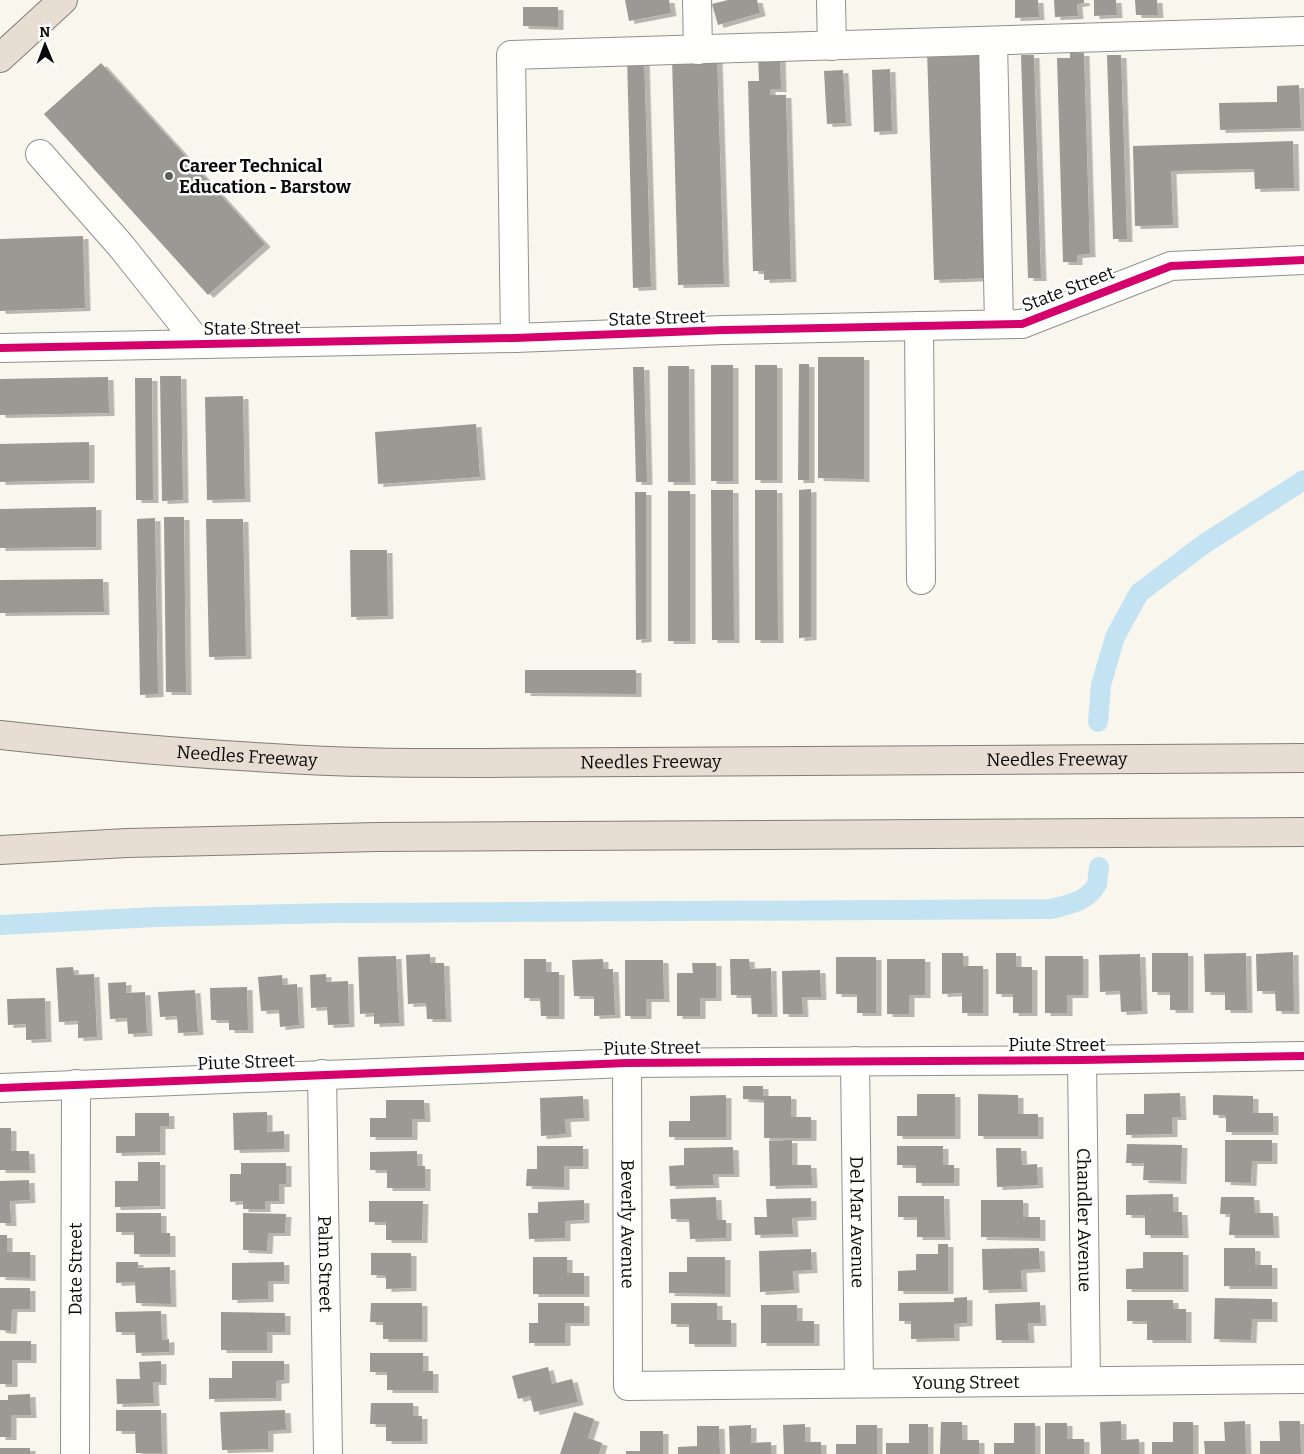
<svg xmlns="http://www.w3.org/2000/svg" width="1304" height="1454" viewBox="0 0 1304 1454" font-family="Bitter,serif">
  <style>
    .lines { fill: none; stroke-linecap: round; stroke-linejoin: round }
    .canal { stroke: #c3e3f3; stroke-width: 20 }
    .building { fill: #9c9893; filter: url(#shadow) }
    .minor-casing { stroke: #92908c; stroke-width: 30 }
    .highway-casing { stroke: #7f7e7a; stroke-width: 30 }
    .minor { stroke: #fefefc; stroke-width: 28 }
    .highway { stroke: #e8ddd3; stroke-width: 28 }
    .cycleway-casing { stroke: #fff; stroke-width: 11 }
    .cycleway { stroke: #d6006c; stroke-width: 8 }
    .poi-dot { fill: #5e5d59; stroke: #fff; stroke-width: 2 }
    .labels { text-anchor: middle; stroke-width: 5; stroke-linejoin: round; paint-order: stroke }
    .poi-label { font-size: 18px; font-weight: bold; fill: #0a0a0a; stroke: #fff; text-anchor: start }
    .street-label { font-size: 18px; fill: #0a0a0a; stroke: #fff }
  </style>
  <defs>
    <filter id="shadow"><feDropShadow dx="5.5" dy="3" stdDeviation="0" flood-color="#0004"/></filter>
  </defs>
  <rect width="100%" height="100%" fill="#f9f6ed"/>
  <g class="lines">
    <path class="canal" d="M1098 722 1101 685 1115 637 1139 593 1204 544 1304 480
      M0 925 155 917 340 913 1051 909C1067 905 1089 901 1097 884 1098 879 1098 872 1099 867"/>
  </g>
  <path class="building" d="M625 0H669L671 13 629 21Z
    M728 0H757L760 13 718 25 712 4Z
    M1015 0H1038L1039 17 1015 18Z
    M1054 0H1084V3L1077 4 1078 16 1055 17Z
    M1094 0H1116L1117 15 1094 16Z
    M1135 0H1157L1158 15H1136Z
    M523 7H558V27L523 26Z
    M983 48 990 278 934 280 927 49Z
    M758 53H780L781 89H770V95H786L791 279 764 280V271H753L748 81H759Z
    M1070 53H1084L1090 254 1077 255V262H1063L1057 58H1070Z
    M717 55 724 284 678 285 672 57Z
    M1021 55H1034L1041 278H1028Z
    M1107 55H1121L1127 239H1113Z
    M627 57H644L651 287 633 288Z
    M101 63 265 244 208 295 44 114Z
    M890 69 892 131 874 132 872 70Z
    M843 70 846 123 827 124 824 71Z
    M1299 85 1301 128 1220 130 1219 103 1277 102V86Z
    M1293 141 1294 188 1255 189 1254 169 1171 171 1173 225 1135 226 1133 146Z
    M83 236 85 308 0 311V239Z
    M818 357H864V479L818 478Z
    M799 364H809V480H798Z
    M711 365H733V481H711Z
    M755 365H777V480H755Z
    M668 366H689L690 482H668Z
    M633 367H644L647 482H636Z
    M160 376H181L183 500 162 501Z
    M108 377 109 413 0 415V379Z
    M135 378H152L153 500H136Z
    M243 396 245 499 207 500 205 397Z
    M476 424 480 477 378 484 375 432Z
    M89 442V480L0 482V444Z
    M811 489V637L799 638V490Z
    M711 490H733L734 640H712Z
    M755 490H777L778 640H755Z
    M668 491H690V641H668Z
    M635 492H646V639L636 640Z
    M96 507V547L0 548V509Z
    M164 517H184L186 692H166Z
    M155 518 158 694 140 695 137 519Z
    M206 519H243L246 656 209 657Z
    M350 550H387L388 616 351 617Z
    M103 579 104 612 0 613V580Z
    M525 670H636V694L525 693Z
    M1293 952 1294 1011H1276L1275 991H1257L1256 954Z
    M942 953H963V966H983V1013H962V993L942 994Z
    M996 953H1016V967H1032V1013H1013V994H996Z
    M1152 953H1188V1010H1170V992H1152Z
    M1246 953 1247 1010H1225V992H1205L1204 954Z
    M430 954V963H444L446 1019H427L426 1003 408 1004 406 955Z
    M1140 954 1142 1011 1121 1012 1120 991 1100 992 1099 955Z
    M396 956 399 1023 374 1024V1013L360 1014 358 957Z
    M1045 956H1083V995H1067V1013H1045Z
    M836 957H876V1013H857V994H836Z
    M524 959H546V972H559V1016H541L540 998H524Z
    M603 959V969H613L615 1015 594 1016V996H574L572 960Z
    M730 959H749L750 969 771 968 772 1014H752L751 995H731Z
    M887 959H925V995H909V1014H887Z
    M625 960H663L664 999H646V1016H625Z
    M692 963H716V998H700V1016H677V973H693Z
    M73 967 74 975 94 974 97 1037 78 1038V1021L59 1022 56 968Z
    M820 970 821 997H802L803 1014H783L782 971Z
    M326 974V982L348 981 349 1024 328 1025 327 1007 311 1008 310 975Z
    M282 975 283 985 297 984 299 1025 280 1027 279 1010 261 1011 258 977Z
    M126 982V993L145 992 147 1033 128 1034 127 1018 110 1019 108 983Z
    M247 987 248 1030H229V1020H211L210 988Z
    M195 990 198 1032 178 1033 177 1016 160 1017 158 992Z
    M45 998 46 1039 26 1040V1024L8 1025 7 999Z
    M743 1086H763V1096H791V1117H811V1138H764V1100L743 1099Z
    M1180 1093 1181 1117H1172V1134L1126 1135V1114H1144V1094Z
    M917 1094H955V1136H897V1116H917Z
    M978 1094 1018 1095V1114H1038V1136H978Z
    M726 1095V1137H669V1121H690V1096Z
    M1213 1095 1253 1096V1113H1273V1132H1226V1115H1213Z
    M583 1096 584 1118 565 1119 566 1134 541 1136 540 1098Z
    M386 1100H424L425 1119H412V1137H370V1118H386Z
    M267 1112V1132L284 1131V1149L234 1150 233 1113Z
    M135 1113H169V1126H160V1152L116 1153V1136H135Z
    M0 1128H11V1151H29L30 1170H0Z
    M792 1140V1165H811L812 1185 770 1186 769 1141Z
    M1225 1140H1272V1161H1252L1251 1183 1225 1182Z
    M1127 1144 1182 1145 1181 1181 1143 1180 1144 1163H1126Z
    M537 1146H583V1166H564V1187L526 1186 527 1169H537Z
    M897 1146H943V1165H954V1183H916V1165H897Z
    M733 1147 734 1174H713L714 1185 670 1186 669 1166 684 1165V1148Z
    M996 1148H1021L1022 1165 1037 1164 1038 1185 997 1187Z
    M417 1151V1166H425V1188H387V1170H370V1152Z
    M138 1162H160V1206L115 1207V1181H138Z
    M241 1163H286V1184H279V1201H265V1209H243V1201L230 1202V1174H241Z
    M29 1180 30 1200 10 1201 11 1223H0V1181Z
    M1173 1194V1212H1182L1183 1235H1145V1215H1126V1195Z
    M898 1196H944L945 1237H917V1217H898Z
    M716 1197 717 1220H726V1238L690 1239 689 1219H671L670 1199Z
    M1221 1197H1254L1255 1213H1273L1274 1235H1229L1230 1214H1220Z
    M811 1198V1217L792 1218 793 1234 755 1235 754 1217H767L766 1199Z
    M584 1200V1220L565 1221V1238L529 1239 528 1213H538V1202Z
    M981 1200H1023V1217H1040V1238L981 1237Z
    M369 1201H423L422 1240H386V1222H369Z
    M116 1213H161V1233H170V1254H134V1232H116Z
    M243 1213 286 1214 285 1233H268L267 1251 243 1250Z
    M0 1235H7V1252H30V1278L0 1277Z
    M938 1244H948V1291H898V1271L916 1270V1254H938Z
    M1039 1248 1040 1269 1021 1270 1022 1289 983 1290 982 1249Z
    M1224 1248H1255V1265H1272V1286H1224Z
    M811 1249 812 1270 793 1271 794 1290 760 1292 759 1251Z
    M1143 1252H1183V1289H1126V1269L1143 1268Z
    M371 1253H411V1288L386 1289V1275H371Z
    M533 1257H567V1273H584V1294H533Z
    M687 1257H725V1294L669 1293V1272H687Z
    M116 1262H138V1268L170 1267 171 1304 136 1303 135 1282 116 1283Z
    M284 1262V1281H268V1299L232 1300V1263Z
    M0 1288H30V1309H12L11 1331 0 1330Z
    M967 1297V1323L954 1324V1338L911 1339V1321H899V1303L954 1302V1298Z
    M1215 1298 1272 1299V1319H1252L1251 1340 1214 1339Z
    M1127 1300H1173V1309H1186V1340H1147V1321H1127Z
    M1040 1302 1041 1323H1028L1029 1340H996L995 1304Z
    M371 1303H422V1339H383V1322H370Z
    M538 1303H584V1323H565V1343H529V1323H538Z
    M671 1303H717V1320H731V1344H689V1324H671Z
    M761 1305H797V1321H814V1343H761Z
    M161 1311 162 1340 169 1339V1352L136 1353 135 1332H116L115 1312Z
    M221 1312 285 1313V1332H267V1350H221Z
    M0 1341H31V1360H12V1384H0Z
    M370 1353H423V1371H433V1390H387V1372H370Z
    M161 1361V1382H153L154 1403 117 1404 116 1379H140L139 1362Z
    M232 1361H284V1380L276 1381V1398L209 1399V1378H232Z
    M548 1367 552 1384 572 1379 578 1402 534 1412 530 1396 518 1399 512 1376Z
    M30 1394 31 1415H11V1437H0V1400H8V1395Z
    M371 1403H413V1416H422V1441H386V1424H370Z
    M116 1410H161L162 1453H136L135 1431H116Z
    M285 1410 286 1430 268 1431V1449L222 1450 220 1412Z
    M574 1412 594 1419 588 1438 602 1443 599 1454H560Z
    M1121 1421V1440L1139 1439V1454H1101L1100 1422Z
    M1245 1421 1246 1454H1205L1204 1441H1225L1224 1422Z
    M1279 1421H1300L1301 1454H1260V1441H1280Z
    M941 1422H962V1440H979V1454H940Z
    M1173 1422H1193V1454H1152V1442H1173Z
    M1014 1423H1035V1454H994V1443H1014Z
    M1045 1423H1067V1439H1084V1454H1045Z
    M805 1424V1442H821V1454H784L783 1425Z
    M909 1424H928V1454H886V1443H909Z
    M751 1425V1443L771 1442V1454H730L729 1426Z
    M856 1425H877V1454H836V1444H856Z
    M697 1426H719L720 1454H678V1447L697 1446Z
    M640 1431H663V1454H626V1451H640Z
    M0 1448H30V1454H0Z"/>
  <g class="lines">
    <defs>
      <g id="minor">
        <path d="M697 0 698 50"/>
        <path d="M831 0 832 46"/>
        <path d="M993 41 999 324"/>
        <path d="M40 154 121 246 199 344"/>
        <path d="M919 326 921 580"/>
        <path d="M515 338 511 55 1304 31"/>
        <path d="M0 348 515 338 724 330 1022 324 1171 266 1304 260"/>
        <path id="s1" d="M1082 1060 1086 1381"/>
        <path id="s2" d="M855 1061 859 1383"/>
        <path id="s3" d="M627 1063 628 1386 1304 1379"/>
        <path id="s4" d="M322 1074 328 1454"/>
        <path d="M0 1088 627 1063 1082 1060 1304 1056"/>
        <path id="s5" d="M75 1454 76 1084"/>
      </g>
      <g id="highway">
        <path d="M0 58 63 0"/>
        <path id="s6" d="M0 735C90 745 181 753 272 758 343 763 416 763 487 763L1304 758"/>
        <path d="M0 850 127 843 377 837 1304 832"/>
      </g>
    </defs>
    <use href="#minor" class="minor-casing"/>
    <use href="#highway" class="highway-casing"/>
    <use href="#minor" class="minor"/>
    <use href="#highway" class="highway"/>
    <defs>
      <path id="cycleway" d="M0 348 515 338 724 330 1022 324 1171 266 1304 260
        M0 1088 627 1063 1082 1060 1304 1056"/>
    </defs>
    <use href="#cycleway" class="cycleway-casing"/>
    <use href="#cycleway" class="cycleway"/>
  </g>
  <circle class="poi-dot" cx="169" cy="176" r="5"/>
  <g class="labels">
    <g class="poi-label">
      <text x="179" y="172">Career Technical<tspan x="179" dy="21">Education - Barstow</tspan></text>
    </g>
    <g class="street-label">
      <text transform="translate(1068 289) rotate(-21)" y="6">State Street</text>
      <text transform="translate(657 318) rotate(-2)" y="6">State Street</text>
      <text transform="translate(252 328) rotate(-1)" y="6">State Street</text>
      <text dy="6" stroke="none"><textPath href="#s6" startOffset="248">Needles Freeway</textPath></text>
      <text dy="6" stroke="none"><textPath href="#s6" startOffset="1058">Needles Freeway</textPath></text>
      <text dy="6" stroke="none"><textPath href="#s6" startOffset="652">Needles Freeway</textPath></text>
      <text x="1057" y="1051">Piute Street</text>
      <text transform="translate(652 1048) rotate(-1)" y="6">Piute Street</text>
      <text transform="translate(246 1062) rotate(-2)" y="6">Piute Street</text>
      <text dy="6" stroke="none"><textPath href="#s1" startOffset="160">Chandler Avenue</textPath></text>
      <text dy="6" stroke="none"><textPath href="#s2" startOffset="161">Del Mar Avenue</textPath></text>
      <text dy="6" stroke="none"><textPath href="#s3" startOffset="161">Beverly Avenue</textPath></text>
      <text dy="6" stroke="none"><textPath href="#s4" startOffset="190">Palm Street</textPath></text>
      <text dy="6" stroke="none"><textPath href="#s5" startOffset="185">Date Street</textPath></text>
      <text dy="6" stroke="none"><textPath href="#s3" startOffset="661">Young Street</textPath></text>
    </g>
  </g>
  <g transform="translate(45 45) rotate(359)" stroke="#ffffff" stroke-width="4" paint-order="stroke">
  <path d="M0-4L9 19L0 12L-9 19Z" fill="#0a0a0a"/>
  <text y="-8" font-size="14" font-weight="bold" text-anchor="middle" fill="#0a0a0a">N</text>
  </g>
</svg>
